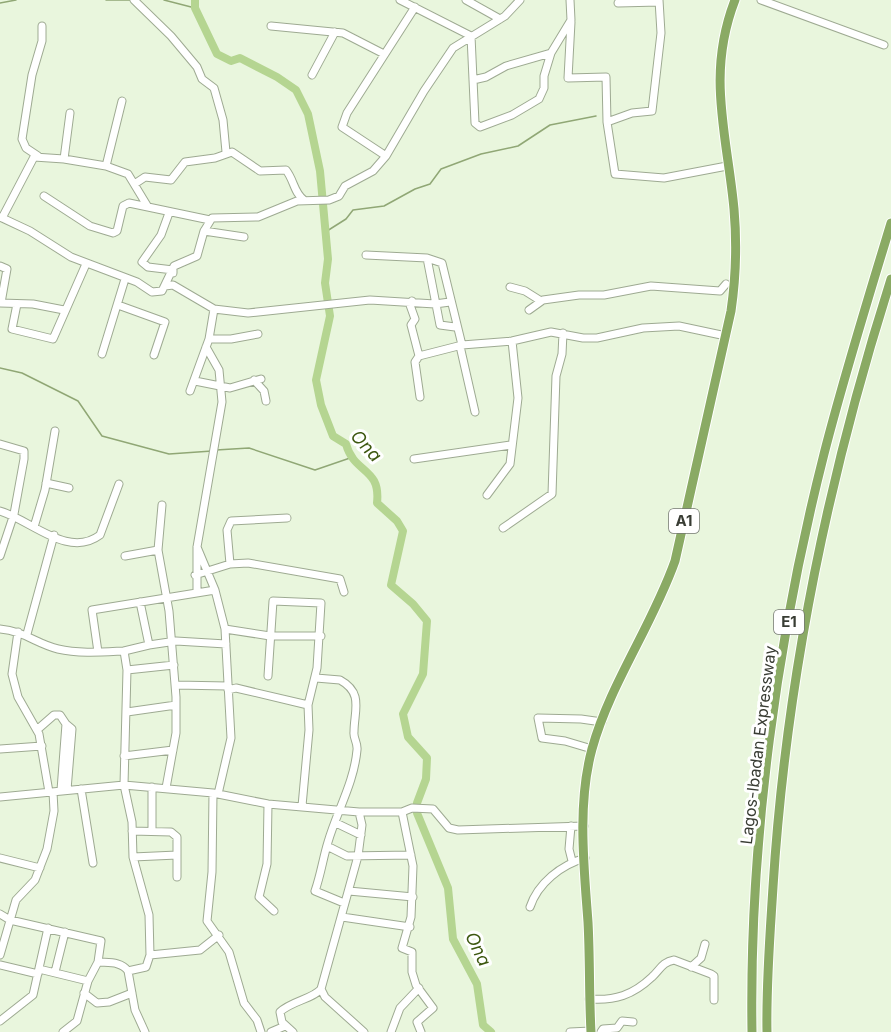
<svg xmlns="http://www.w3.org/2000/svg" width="891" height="1032" viewBox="0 0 891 1032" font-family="Inter,sans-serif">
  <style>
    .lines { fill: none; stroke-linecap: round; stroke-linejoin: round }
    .stream { stroke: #90a775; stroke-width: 1.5 }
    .river { stroke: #b5d591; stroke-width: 8 }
    .minor-casing { stroke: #9eaa92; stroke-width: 9 }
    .highway-casing { stroke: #fff; stroke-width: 11 }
    .minor { stroke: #fff; stroke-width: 7 }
    .highway { stroke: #8aaa64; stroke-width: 9 }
    .labels { text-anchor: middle; stroke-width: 6; stroke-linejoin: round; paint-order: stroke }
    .shield { fill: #fff; stroke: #747771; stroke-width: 1.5 }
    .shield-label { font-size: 15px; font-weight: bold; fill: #393d34 }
    .street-label { font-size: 16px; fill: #393d34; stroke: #fff }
    .water-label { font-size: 18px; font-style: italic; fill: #3d5810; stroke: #fff }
  </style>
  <rect width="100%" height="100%" fill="#e9f6dd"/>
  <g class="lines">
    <path class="stream" d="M106 0H131
      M164 0 195 8
      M0 3 16 0
      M327 231 346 219 353 210 384 206 415 189 430 184 441 169 481 154 518 146 550 125 596 116
      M0 368 22 373 78 401 102 436 169 454 212 451
      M216 450 249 448 315 470 350 458"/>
    <path class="river" d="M195 0V8L217 54 231 61 240 58 277 77 296 90 308 114 320 171 328 259 325 283 330 316 316 380 321 405 333 436 346 444C354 474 381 467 377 503L397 521 403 531 391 585 413 604 427 621 423 674 403 714 408 737 427 758 426 779 417 803V813L448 888 453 939 477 984 483 1025 491 1032"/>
    <defs>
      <path id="minor" d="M134 0 171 36 197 67 202 79 214 88 223 120 226 152
        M400 0 471 36 475 123 480 127 512 115 539 99 544 88V76L551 53 571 20 570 0
        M466 0 500 19
        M659 0 661 33 652 111 632 113 607 122 615 174 664 178 727 166
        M761 0 884 45
        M618 3 659 2
        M571 22 568 78 606 77 607 122
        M271 26 343 33 384 54
        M312 75 335 32
        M473 80 486 77 506 66 551 53
        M70 113 64 159 106 166 128 174 148 207 210 220
        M38 156 26 148 22 139 32 75 42 41V26
        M386 156 342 127 347 113 415 7
        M106 166 122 101
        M136 183 145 177 171 180 185 162 215 158 232 152 260 171 286 170C294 180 294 193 304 200
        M44 196 90 226 113 233 117 231 123 206 129 203 148 207
        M169 213 161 235 142 262 148 267 173 270V273
        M0 217 30 231 71 257 137 282 152 292 162 291 174 266 197 256 204 231 212 218 258 217 297 201 329 200 339 196 345 186 373 171 386 156 424 91 453 48 505 16 520 0
        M2 218 34 157 64 159
        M204 231 244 237
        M366 255 427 258 442 263 462 345
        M427 258 440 325 455 327
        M0 266 7 269 1 303
        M165 286 173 285 214 309 248 313 370 300 435 304 450 302
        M510 287 525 291 541 301
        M412 301 410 305 415 319 411 325 419 356 415 362 420 397
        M0 303 33 304 64 310
        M17 304 12 329 53 339 86 264
        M118 305 165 322 154 355
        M529 310 543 300 579 295H604L651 286 720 291 726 284
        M209 339H231L258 334
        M460 346 475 412
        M102 354 125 279
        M419 356 462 345 512 341 551 332 583 338H597L643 328 679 326 726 336
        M254 380 264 391 266 401
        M195 381 230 388 261 379
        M190 391 209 339 214 309
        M0 444 24 451V459L14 514 0 556
        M414 459 511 445
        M46 483 69 488
        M487 495 510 464 518 398 512 341
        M0 511C31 520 68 559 100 535L119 484
        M34 527 45 490 55 431
        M503 528 552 494 556 376 562 354 563 333
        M197 547 215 590 225 629 231 738 218 794
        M158 550 162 505
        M125 556 158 550 169 611 176 697V733L166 788
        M230 564 227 530 231 521 287 518
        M195 575 230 564 248 563 340 579 344 592
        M197 591V547L222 402 219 370 206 347
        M0 629C24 631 37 644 58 649 79 654 103 652 124 651L127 670 174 665
        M225 629 270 636H321
        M18 632 12 674 18 697 39 734 49 792
        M27 634 54 535
        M149 645 176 641 226 644
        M124 651 149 645 140 602
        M98 652 92 610 215 590
        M127 670 124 785 132 822 133 857 149 915 150 955
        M268 676 273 601 321 603 317 668 308 705 309 730 302 806
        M316 678 340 680C364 693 354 711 354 732 353 738 358 743 357 750 354 783 337 811 328 842 323 858 321 874 315 891L344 903
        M176 685 227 686
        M228 690 236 688 308 705
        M127 712 176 705
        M66 724 72 729 67 790
        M38 729 54 715H60L66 724 61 790
        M0 749 42 746
        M592 749 565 741 542 738 538 718 581 719 602 722
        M124 756 173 750
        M152 787V830
        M81 789 93 863
        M213 793 212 872 207 921 229 952 244 1003 257 1020 261 1032
        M0 797 124 785 213 793 268 804 359 812 362 825 358 856 321 989 325 997 364 1032
        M268 804 267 864 259 897 274 911
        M359 812H402
        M336 823 361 835
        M571 826 569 849 572 861
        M132 831 171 832 177 837V877
        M327 846 347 856 411 855
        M133 857 177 855
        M0 858 40 868
        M349 891 413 897
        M530 907C538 883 561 865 585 858
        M0 914 10 920 101 941 98 962C108 963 121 961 128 971L135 1010 145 1032
        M342 917 410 927
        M0 955 16 900 35 880 47 849 54 811 53 792
        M0 965 38 974
        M691 967 701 958 705 944
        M39 969 88 981
        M128 971 146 967 150 955 200 950 219 935
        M55 972 65 932
        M84 993 97 1003 109 1002 132 993
        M589 999C615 1001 633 995 652 977 660 970 662 962 674 960L711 974 714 976V1000
        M0 1021 33 995 48 928
        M63 1032 77 1021 88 981 98 962
        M271 1032 285 1026
        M293 1032 282 1022 280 1012C291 1001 313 999 321 989
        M391 1032 400 1008 419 988
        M421 1032 417 1022 433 1008 416 985 412 972V952L402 948 411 917 413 866 402 812 412 808 433 809 449 828 458 830 584 826
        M570 1032 591 1031
        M601 1032 603 1029 617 1028 622 1021 633 1022"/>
      <path id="highway" d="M591 1032C589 996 590 959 588 922 584 867 577 804 592 749 610 684 652 626 675 561L731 311C736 277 737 244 734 209 727 134 706 75 735 0
        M752 1032C749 840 777 639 824 454 844 376 868 299 891 223
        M767 1032C766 984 770 935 773 887 786 679 828 477 891 279"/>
    </defs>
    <use href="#minor" class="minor-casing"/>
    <use href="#highway" class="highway-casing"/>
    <use href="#minor" class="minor"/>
    <use href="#highway" class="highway"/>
  </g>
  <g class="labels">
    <g class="shield">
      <rect x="669" y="509" width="30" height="24" rx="4.5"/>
      <rect x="774" y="610" width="30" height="24" rx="4.5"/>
    </g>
    <g class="shield-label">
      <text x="684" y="526">A1</text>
      <text x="789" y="627">E1</text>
    </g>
    <g class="street-label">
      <text transform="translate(758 745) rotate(-83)" y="6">Lagos-Ibadan Expressway</text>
    </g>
    <g class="water-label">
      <text transform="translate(366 446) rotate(47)" y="6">Ona</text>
      <text transform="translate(478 949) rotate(64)" y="6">Ona</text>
    </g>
  </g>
</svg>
